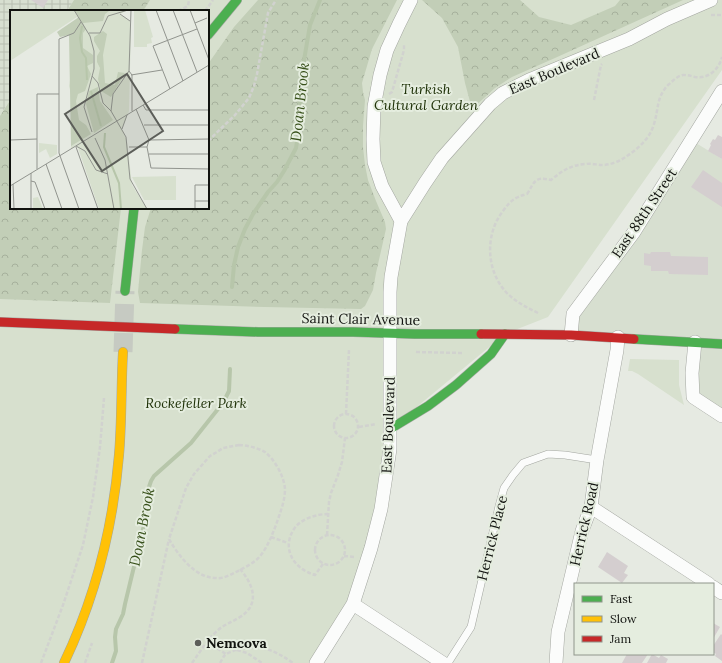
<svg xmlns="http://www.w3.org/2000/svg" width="722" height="663" viewBox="0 0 722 663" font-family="Lora,serif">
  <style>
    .built { fill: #d7dfd0 }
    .industrial { fill: url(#industrial-grid) }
    .green { fill: #d7e0ce }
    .forest { fill: url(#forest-crowns) }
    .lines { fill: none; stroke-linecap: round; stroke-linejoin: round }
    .stream { stroke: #b7c6aa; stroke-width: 4 }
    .building { fill: #d4cecf }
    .secondary-tunnel { stroke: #c6cac2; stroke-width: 19; stroke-dasharray: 19 10; stroke-linecap: butt }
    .lane-casing { stroke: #a3a6a0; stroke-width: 8 }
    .street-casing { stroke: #a3a6a0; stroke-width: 14 }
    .fast-casing { stroke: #a3a6a0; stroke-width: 10 }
    .slow-casing { stroke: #a3a6a0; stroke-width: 10 }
    .jam-casing { stroke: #a3a6a0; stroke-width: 10 }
    .path { stroke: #d1d2cf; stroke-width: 2.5; stroke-dasharray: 4 2; stroke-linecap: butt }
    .lane { stroke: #fbfcfb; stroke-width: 7 }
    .street { stroke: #fbfcfb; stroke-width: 13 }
    .fast { stroke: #4caf50; stroke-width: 9 }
    .slow { stroke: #ffc107; stroke-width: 9 }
    .jam { stroke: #c62828; stroke-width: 9 }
    .poi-dot { fill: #5c5e59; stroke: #e5eddf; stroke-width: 1.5 }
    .labels { text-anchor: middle; stroke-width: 4; stroke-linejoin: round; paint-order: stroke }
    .street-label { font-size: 14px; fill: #11130f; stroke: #e5eddf }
    .park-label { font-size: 14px; font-style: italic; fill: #1e3107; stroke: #e5eddf }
    .poi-label { font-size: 14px; font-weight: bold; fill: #11130f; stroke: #e5eddf; text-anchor: start }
    .water-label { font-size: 15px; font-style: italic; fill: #37501a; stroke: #e5eddf }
    .inset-river { fill: none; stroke: #b7c6aa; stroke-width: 2 }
    .inset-road { fill: none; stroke: #91948e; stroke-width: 1 }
    .view { fill: #5c5e59; fill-opacity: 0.15; stroke: #5c5e59; stroke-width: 2 }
    .inset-edge { fill: none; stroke: #11130f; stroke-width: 2 }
  </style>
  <defs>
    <pattern id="industrial-grid" width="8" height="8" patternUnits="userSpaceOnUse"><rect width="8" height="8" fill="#d7dfd0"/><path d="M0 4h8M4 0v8" fill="none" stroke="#b8beb1"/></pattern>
    <pattern id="forest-crowns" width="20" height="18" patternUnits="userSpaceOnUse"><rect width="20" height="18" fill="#c2ceb7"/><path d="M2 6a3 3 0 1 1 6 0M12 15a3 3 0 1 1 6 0" fill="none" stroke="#a6b09c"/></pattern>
  </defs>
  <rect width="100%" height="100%" fill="#e6eae2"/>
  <path class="built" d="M691 140 722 159V416L693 397 695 342 571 335 573 314Z"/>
  <path class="industrial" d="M0 0H74L67 11H11V99L0 116Z"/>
  <path class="green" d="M74 0H722V70L548 317 505 334 390 429 371 548 333 636 316 663H0V116L11 99V208H208V11H67Z
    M630 359 679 360V385L684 405 638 374 632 371H628Z"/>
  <path class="forest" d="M74 0H150L145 8 142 11H67Z
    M258 0H397L372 49 362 83 363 92 365 100 363 126V147L365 165 368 180 376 201 385 222 386 229 376 273 373 290 365 306 361 309 265 307 140 303 138 292 142 250 145 227 151 208H208V64L234 27Z
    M422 0H520L539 17 571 25 615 6 620 0H683L555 58 512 77 495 88 472 109 465 83 458 47 442 18Z
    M11 99V208H121L110 303 0 299V116Z"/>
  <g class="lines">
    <path class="stream" d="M232 287 234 265 238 247 245 229 253 214 268 192 277 182 284 171 296 148 298 135 301 78 310 25 320 0
      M112 663 116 651 115 637 116 629 123 614 125 604 144 525 149 487 151 481 154 476 191 443 218 409 226 397 229 391 230 369"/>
  </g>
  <path class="building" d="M31 0H48L43 8Z
    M718 135 722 137V159L708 151 711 145 710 144 713 139 715 140Z
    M703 170 722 183V207L691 187Z
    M651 252H670L671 256 708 257V275L669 274 668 271H651V266L644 265V253L650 254Z
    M607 552 628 566 624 573 628 575 622 583 598 567Z
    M713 623 720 627 713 639Z
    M721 634 722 635V661L715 656 716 654 713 652V646Z
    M627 654H648L642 663H622Z
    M652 654 659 658 661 655 668 659 666 663H647Z"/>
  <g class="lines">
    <path class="secondary-tunnel" d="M123 352 125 291"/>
    <defs>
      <path id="lane" d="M448 663 471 627 499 506 504 488 513 475 523 463 548 454 565 455 597 460"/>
      <path id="street" d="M401 221 425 183 442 158 490 104 503 93 529 80 629 39 667 19 711 0
        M571 335 573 314 634 232 722 91
        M695 342 692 373 693 397 722 416
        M591 507 709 584
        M713 587 722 593
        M353 604 443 663
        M316 663 353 604 371 548 381 509 390 449V292L391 277 401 221 382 186 374 162 373 139 374 107 380 75 387 50 399 24 411 0
        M556 663 558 632 582 531 591 507 597 460 617 350 618 337"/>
      <path id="fast" d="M208 35 237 0
        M125 291 134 208
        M175 329 258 332H353L415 334H481
        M634 339 722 344
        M390 429 428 406 456 385 491 354 505 334"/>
      <path id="slow" d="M64 663C95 598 113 527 119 455 122 421 121 386 123 352"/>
      <path id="jam" d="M0 322 175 329
        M481 334 571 335 634 339"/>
    </defs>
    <use href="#lane" class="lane-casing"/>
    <use href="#street" class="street-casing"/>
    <use href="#fast" class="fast-casing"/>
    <use href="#slow" class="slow-casing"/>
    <use href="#jam" class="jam-casing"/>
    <path class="path" d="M178 11 188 6 189 0
      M205 11 213 0
      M711 15H722
      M389 94 392 92 404 50V44
      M594 100 601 65 602 64
      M208 141 235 115 249 98 254 86 257 74 268 13 276 0
      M538 313C526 307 514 301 505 291 486 269 485 234 503 211 510 201 515 197 527 194 535 182 534 176 551 180 563 170 571 165 586 164 591 163 597 165 602 165 611 165 620 161 627 156 639 148 650 138 654 124 659 108 656 98 668 85 673 81 677 76 683 75 688 75 691 76 695 77 709 79 719 69 722 57
      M416 352 463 353
      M334 426a12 12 0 1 1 24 0a12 12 0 1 1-24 0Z
      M346 414 349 350
      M359 427 371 425 376 424
      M239 445C247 445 258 448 265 452 275 460 284 476 285 489 285 501 280 513 276 525 272 535 268 546 261 555 255 563 245 567 236 572 230 575 223 579 216 578 195 578 178 555 169 539L186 488 194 474 210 456 217 452 223 448Z
      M327 535 329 502 331 493 338 475 342 462 345 438
      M315 550a15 15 0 1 1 30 0a15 15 0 1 1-30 0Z
      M271 537 288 543
      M344 556 355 557
      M323 564 315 575C294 569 281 549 294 529 300 519 317 514 328 514
      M207 642 226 654
      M237 650 247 653 262 663
      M41 663 63 605 83 545 93 497 100 447 104 398
      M85 663 92 643
      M142 663 169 539
      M192 663C200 652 207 640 217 631 223 625 232 622 240 617 261 604 253 584 240 569
      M220 663C222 660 223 657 225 655 229 652 235 650 240 649 261 644 276 651 293 663"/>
    <use href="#lane" class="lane"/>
    <use href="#street" class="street"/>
    <use href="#fast" class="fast"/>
    <use href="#slow" class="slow"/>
    <use href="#jam" class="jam"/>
  </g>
  <circle class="poi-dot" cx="198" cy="643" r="4"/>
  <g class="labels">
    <g class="street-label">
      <text transform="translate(554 71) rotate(-23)" y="5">East Boulevard</text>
      <text transform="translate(644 213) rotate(-56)" y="5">East 88th Street</text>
      <text transform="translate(361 319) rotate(1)" y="5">Saint Clair Avenue</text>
      <text transform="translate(388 425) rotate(-88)" y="5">East Boulevard</text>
      <text transform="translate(584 524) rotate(-77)" y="5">Herrick Road</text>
      <text transform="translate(492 538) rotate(-76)" y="5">Herrick Place</text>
    </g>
    <g class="park-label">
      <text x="426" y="94">Turkish<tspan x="426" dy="16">Cultural Garden</tspan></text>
      <text x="196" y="408">Rockefeller Park</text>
    </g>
    <g class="poi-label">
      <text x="206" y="648">Nemcova</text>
    </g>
    <g class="water-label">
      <text transform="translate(300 102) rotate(-84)" y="5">Doan Brook</text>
      <text transform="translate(142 527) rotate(-79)" y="5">Doan Brook</text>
    </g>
  </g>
  <g transform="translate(10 10)">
    <rect width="199" height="199" fill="#e6eae2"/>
    <path d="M0 0H118L110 4 120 11 121 17 119 101 112 119 117 131 122 175 137 199H89L68 138 66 136 61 139V83L59 76 70 14 67 7 0 51ZM124 0H135L143 27 141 28 142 33 137 34V37H124ZM29 133 47 135V144L40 148 36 139 29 143ZM166 166V190H134L122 167ZM28 187 33 199H23V188Z" fill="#d7e0ce"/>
    <path d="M64 0H117L99 1 95 4 93 11 73 13 76 19 73 23V38L83 45V53L77 56 81 64 75 81 68 84 66 91 69 110 76 115 81 124 61 136 59 25 50 27 47 22 69 7ZM93 21 97 24 93 45 95 73 105 75 108 62 115 63 101 87 91 81 88 69 90 58 87 52V46L90 41 84 31V27ZM88 77 90 91 103 110 84 123 76 94 79 81Z" fill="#c2ceb7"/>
    <path class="inset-river" d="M72 16 70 28 72 42 76 48 77 70M81 81 91 116M95 123 94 137 109 173 111 199"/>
    <path class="inset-road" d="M64 0 80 26 84 41V59L74 97 82 122M121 0 119 61 122 65V101M146 0 173 71M163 0 187 62M180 0 199 50M110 4 120 11M185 13 197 8M79 23H90L98 6 118 0M121 65 152 60M82 66 88 73 93 93 101 101 116 127 120 169 137 199M160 79 143 36 187 19M133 95 136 100H199M126 99 139 130 137 137 141 158 199 159M101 101 103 84 119 61M134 115H199M112 119 117 105M85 128 95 150 104 199M0 130 27 129M139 130 199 129M66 136 75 141 86 160 98 164M66 137 88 199M119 137H137M139 144H199M36 154 52 199M27 159V84H49M21 171 25 172 35 199M3 174 4 199M0 176 199 55M185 191H199M21 199V163M69 199 49 143V29L64 23 71 12M185 199V175H199"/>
    <path class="view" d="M117 64 153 121 92 161 55 104Z"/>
    <rect width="199" height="199" class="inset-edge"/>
  </g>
  <rect x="574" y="583" width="140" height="72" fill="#e5eddf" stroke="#90968c"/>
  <rect x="582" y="596" width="20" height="6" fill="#4caf50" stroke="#90968c"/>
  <text x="610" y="603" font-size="12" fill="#11130f">Fast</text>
  <rect x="582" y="616" width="20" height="6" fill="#ffc107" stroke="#90968c"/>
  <text x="610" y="623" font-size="12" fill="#11130f">Slow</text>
  <rect x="582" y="636" width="20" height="6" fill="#c62828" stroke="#90968c"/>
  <text x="610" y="643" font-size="12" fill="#11130f">Jam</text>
</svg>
